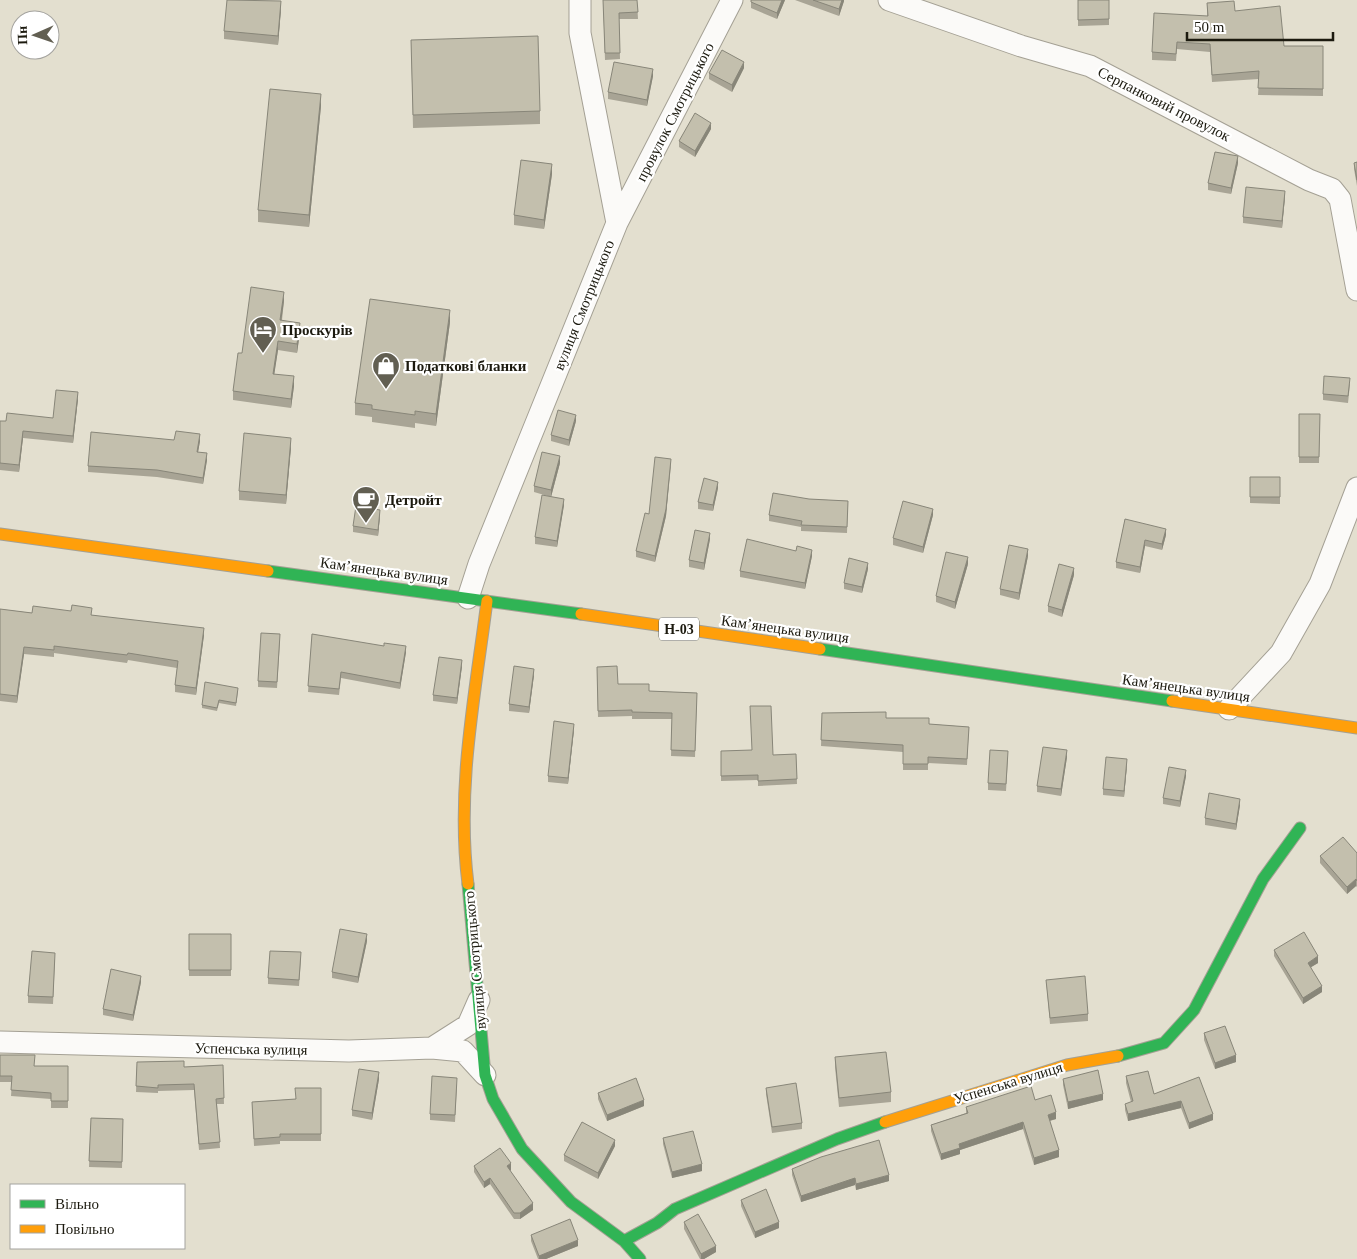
<svg xmlns="http://www.w3.org/2000/svg" width="1357" height="1259" viewBox="0 0 1357 1259" font-family="Georgia,serif">
  <style>
    .lines { fill: none; stroke-linecap: round; stroke-linejoin: round }
    .street-casing { stroke: #a4a094; stroke-width: 23 }
    .fast-casing { stroke: #a4a094; stroke-width: 13 }
    .slow-casing { stroke: #a4a094; stroke-width: 13 }
    .street { stroke: #fbfaf8; stroke-width: 21 }
    .fast { stroke: #30b455; stroke-width: 11 }
    .slow { stroke: #ff9f0a; stroke-width: 11 }
    .wall { fill: #a8a495 }
    .shaded-wall { fill: #888679 }
    .building { fill: #c3bfad; stroke: #888679 }
    .labels { text-anchor: middle; stroke-width: 4.5; stroke-linejoin: round; paint-order: stroke }
    .shield { fill: #fff; stroke: #605f57; stroke-width: 1 }
    .shield-label { font-size: 14px; font-weight: bold; fill: #1c1a0f }
    .street-label { font-size: 15px; fill: #1c1a0f; stroke: #fff }
    .poi-label { font-size: 15px; font-weight: bold; fill: #1c1a0f; stroke: #fff; text-anchor: start }
  </style>
  <rect width="100%" height="100%" fill="#e3dfcf"/>
  <g class="lines">
    <defs>
      <path id="street" d="M889 0 1021 46 1090 66 1309 180 1332 189 1340 199 1357 290
        M617 223 732 0
        M468 598 479 564 617 223 580 33V0
        M1229 709 1281 653 1320 584 1357 488
        M0 1042 349 1051 432 1048 468 1025 479 1000
        M432 1048 463 1051 485 1075"/>
      <path id="fast" d="M268 571 581 614
        M820 649 1172 701
        M468 884 485 1075 493 1099 522 1149 571 1202 624 1241 640 1259
        M1118 1056 1164 1043 1194 1010 1263 879 1300 828
        M624 1241 657 1223 675 1209 837 1139 885 1122"/>
      <path id="slow" d="M0 534 268 571
        M581 614 820 649
        M1172 701 1357 728
        M468 884C456 789 475 695 487 601
        M885 1122 1067 1065 1118 1056"/>
    </defs>
    <use href="#street" class="street-casing"/>
    <use href="#fast" class="fast-casing"/>
    <use href="#slow" class="slow-casing"/>
    <use href="#street" class="street"/>
    <use href="#fast" class="fast"/>
    <use href="#slow" class="slow"/>
  </g>
  <path class="wall" d="M603 0H637L638 19H619L620 59 605 60Z
    M785 0 777 19 751 8V2Z
    M795 0H844V1L839 16Z
    M1078 0H1109V25L1078 26Z
    M1207 3 1235 11 1284 46H1323V96L1258 95 1259 79 1212 82 1210 52 1177 49 1176 61 1152 60V52L1207 16Z
    M281 9 278 45 224 39V31Z
    M411 40 540 111V124L413 128Z
    M744 68 732 92 709 79V73Z
    M653 76 647 106 608 99V92Z
    M321 106 309 227 258 222V210Z
    M711 129 695 157 679 147V141Z
    M1357 162V186L1354 169V163Z
    M1238 163 1231 194 1208 190V183Z
    M552 174 544 229 514 225V215Z
    M1285 197 1282 228 1243 223V217Z
    M284 301 282 320 300 332 297 353 278 350 274 374 294 386 291 408 233 400V391L242 353Z
    M450 322 436 426 415 423V428L372 422V417L355 415V403Z
    M1350 384 1348 403 1323 400V394Z
    M78 399 73 443 23 438 19 472 0 470V421H6L53 418Z
    M1299 414H1320L1319 463H1299Z
    M576 421 569 446 551 441V435Z
    M174 440 200 441 198 452 207 460 203 484 157 477 88 472V466Z
    M291 447 286 504 239 500V491Z
    M560 463 551 497 534 492V486Z
    M671 465 666 516 655 562 636 557V551L649 514Z
    M1250 477H1280V504L1250 503Z
    M718 488 713 511 698 509V502Z
    M809 499 848 501 847 533 801 531V527L769 521V515Z
    M564 505 557 547 535 544V537Z
    M933 515 923 553 893 545V538Z
    M380 516 378 536 353 532V526Z
    M1125 519 1166 535 1162 550 1145 546 1140 573 1116 568V562Z
    M710 539 704 570 689 567V560Z
    M812 556 805 589 740 577V571Z
    M1028 556 1019 600 1000 595V589Z
    M968 564 955 609 936 602V596Z
    M868 569 862 593 844 589V583Z
    M1074 575 1062 617 1048 612V606Z
    M0 609 32 613 92 615 204 635 196 695 175 692V685L177 668 128 660 127 663 54 653V657L24 654 17 703 0 701Z
    M312 634 406 652 400 689 341 678 339 695 308 692Z
    M280 641 277 688 258 687V681Z
    M462 666 457 704 433 701V695Z
    M597 667 618 684 649 691 697 693 695 757 671 756 672 719H632V716L598 717Z
    M534 675 529 713 509 711V704Z
    M238 691 236 706 219 703 217 711 202 708V705Z
    M822 713 886 718 929 724 969 727 967 765 928 763V770H903V752L821 746Z
    M574 730 568 784 548 782V776Z
    M721 751 773 755 796 754 797 784 758 786V780L721 781Z
    M1008 757 1006 791 988 790V783Z
    M1067 757 1061 796 1037 792V786Z
    M1127 765 1124 797 1103 795V789Z
    M1186 776 1180 807 1163 804V798Z
    M1240 805 1236 830 1205 825V818Z
    M1357 853V887L1356 886 1347 894 1320 863V856Z
    M189 934H231V976H189Z
    M367 941 358 983 332 978V972Z
    M1274 950 1318 963 1311 967 1322 992 1303 1004 1274 956Z
    M55 959 53 1004 28 1003V996Z
    M301 959 299 986 268 984V978Z
    M1046 980 1088 1014V1021L1050 1024Z
    M141 982 133 1021 103 1015V1009Z
    M1204 1033 1236 1062 1215 1069 1204 1040Z
    M0 1055 35 1066H68V1108H51V1099L11 1096 12 1082H0Z
    M835 1057 891 1092V1102L839 1107 835 1067Z
    M137 1062 184 1067 223 1065 224 1104H217L220 1148 199 1150 194 1090 158 1091V1093L136 1092Z
    M1126 1076 1154 1094 1199 1077 1213 1120 1189 1129 1181 1108 1128 1121 1125 1110V1104L1131 1102 1126 1083Z
    M379 1079 372 1120 352 1116V1110Z
    M1063 1079 1103 1100 1068 1109 1063 1085Z
    M457 1084 455 1122 430 1120V1114Z
    M321 1088V1141H280V1144L254 1146 252 1102 295 1099Z
    M766 1088 802 1123V1129L772 1133 766 1094Z
    M598 1093 644 1106 607 1121 598 1099Z
    M966 1107 1056 1119 1050 1121 1059 1157 1034 1165 1023 1129 960 1150V1154L941 1160 931 1131V1125L966 1113Z
    M91 1118 123 1119 122 1168 89 1167Z
    M663 1138 702 1171 672 1178 663 1144Z
    M615 1146 598 1179 564 1161V1155Z
    M474 1166 511 1170 510 1171 533 1210 520 1219H514L490 1184 484 1188 474 1172Z
    M792 1169 889 1181 856 1190 855 1185 801 1202 792 1175Z
    M741 1200 779 1228 755 1238 741 1206Z
    M684 1222 716 1252 704 1259H700L684 1229Z
    M531 1235 578 1246 546 1259H538L531 1241Z"/>
  <path class="shaded-wall" d="M782 0H785L777 19V13Z
    M842 0H844V1L839 16V9Z
    M281 1V9L278 45V36Z
    M744 62V68L732 92V85Z
    M653 69V76L647 106V100Z
    M321 94V106L309 227V215Z
    M711 123V129L695 157V151Z
    M1238 156V163L1231 194V188Z
    M552 164V174L544 229V220Z
    M1285 191V197L1282 228V221Z
    M284 292V301L280 329V320Z
    M450 310V322L436 426V414Z
    M300 323V332L297 353V344Z
    M278 341V350L273 383V374Z
    M294 376V386L291 408V399Z
    M78 392V399L73 443V436Z
    M576 415V421L569 446V440Z
    M23 431V438L19 472V465Z
    M200 434V441L197 458V452Z
    M291 438V447L286 504V495Z
    M207 453V460L203 484V478Z
    M560 456V463L551 497V490Z
    M671 459 666 516 655 562V556Z
    M718 482V488L713 511V505Z
    M564 499V505L557 547V541Z
    M933 509V515L923 553V547Z
    M380 510V516L378 536V530Z
    M1166 529V535L1162 550V544Z
    M710 533V539L704 570V563Z
    M1145 540V546L1140 573V567Z
    M1028 549V556L1019 600V593Z
    M812 550V556L805 589V583Z
    M968 557V564L955 609V602Z
    M868 563V569L862 593V587Z
    M1074 568V575L1062 617V610Z
    M204 628V635L196 695V688Z
    M406 646V652L400 689V683Z
    M24 647V654L17 703V696Z
    M462 660V666L457 704V698Z
    M534 669V675L529 713V707Z
    M574 724V730L568 784V778Z
    M1067 750V757L1061 796V789Z
    M1127 759V765L1124 797V791Z
    M1186 770V776L1180 807V801Z
    M1240 799V805L1236 830V824Z
    M1356 879V886L1347 894V887Z
    M367 934V941L358 983V977Z
    M1318 956V963L1308 969V963Z
    M141 976V982L133 1021V1015Z
    M1322 986V992L1303 1004V998Z
    M1236 1055V1062L1215 1069V1063Z
    M379 1072V1079L372 1120V1113Z
    M1103 1094V1100L1068 1109V1102Z
    M644 1100V1106L607 1121V1115Z
    M1181 1101V1108L1128 1121V1114Z
    M1056 1112V1119L1048 1121V1115Z
    M1213 1114V1120L1189 1129V1123Z
    M1023 1122V1129L960 1150V1154L941 1160V1154L959 1144Z
    M615 1140V1146L598 1179V1173Z
    M1059 1150V1157L1034 1165V1158Z
    M511 1163V1170L507 1173V1166Z
    M702 1164V1171L672 1178V1172Z
    M889 1175V1181L856 1190V1184Z
    M490 1178V1184L484 1188V1182Z
    M855 1178V1185L801 1202V1196Z
    M533 1203V1210L520 1219V1213Z
    M779 1222V1228L755 1238V1232Z
    M578 1240V1246L546 1259H539V1256Z
    M716 1246V1252L704 1259H701V1254Z"/>
  <path class="building" d="M227 0 281 1 278 36 224 31Z
    M603 0H637L638 12 619 13 620 53H605Z
    M751 0H782L777 13 751 2Z
    M813 0H842L839 9Z
    M1078 0H1109V19L1078 20Z
    M1234 1 1235 11 1280 6 1284 46H1323V89L1258 88 1259 71 1212 75 1210 44 1177 42 1176 54 1152 52 1154 13 1208 16 1207 3Z
    M538 36 540 111 413 115 411 40Z
    M722 50 744 62 732 85 709 73Z
    M614 62 653 69 647 100 608 92Z
    M270 89 321 94 309 215 258 210Z
    M695 113 711 123 695 151 679 141Z
    M1215 152 1238 156 1231 188 1208 183Z
    M521 160 552 164 544 220 514 215Z
    M1357 162V180L1354 163Z
    M1246 187 1285 191 1282 221 1243 217Z
    M251 287 284 292 280 320 300 323 297 344 278 341 273 374 294 376 291 399 233 391 238 353H242Z
    M370 299 450 310 436 414 415 411V415L372 409V405L355 403Z
    M1324 376 1350 378 1348 396 1323 394Z
    M56 390 78 392 73 436 23 431 19 465 0 463V421H6L7 413 53 418Z
    M558 410 576 415 569 440 551 435Z
    M1299 414H1320L1319 457H1299Z
    M176 431 200 434 197 452 207 453 203 478 157 470 88 466 91 432 174 440Z
    M244 433 291 438 286 495 239 491Z
    M542 452 560 456 551 490 534 486Z
    M655 457 671 459 666 509 655 556 636 551 645 513 649 514Z
    M1250 477H1280V497H1250Z
    M704 478 718 482 713 505 698 502Z
    M773 493 809 499 848 501 847 527 801 525 802 521 769 515Z
    M542 495 564 499 557 541 535 537Z
    M903 501 933 509 923 547 893 538Z
    M356 506 380 510 378 530 353 526Z
    M1125 519 1166 529 1162 544 1145 540 1140 567 1116 562Z
    M695 530 710 533 704 563 689 560Z
    M747 539 796 551 797 546 812 550 805 583 740 571Z
    M1009 545 1028 549 1019 593 1000 589Z
    M946 552 968 557 955 602 936 596Z
    M849 558 868 563 862 587 844 583Z
    M1059 564 1074 568 1062 610 1048 606Z
    M72 605 92 608 91 615 204 628 196 688 175 685 178 661 128 653 127 655 54 646V650L24 647 17 696 0 694V609L32 613 33 606 71 611Z
    M261 633 280 634 277 682 258 681Z
    M312 634 384 646V643L406 646 400 683 341 672 339 689 308 686Z
    M439 657 462 660 457 698 433 695Z
    M514 666 534 669 529 707 509 704Z
    M617 666 618 684H649V691L697 693 695 751 671 750 672 713 632 712V710L598 711 597 667Z
    M205 682 238 688 236 703 219 700 217 708 202 705Z
    M750 706H771L773 755 796 754 797 779 758 781V775L721 776V751L752 750Z
    M886 712V718H929V724L969 727 967 759 928 757V764H903V745L821 740 822 713Z
    M554 721 574 724 568 778 548 776Z
    M1043 747 1067 750 1061 789 1037 786Z
    M990 750 1008 751 1006 784 988 783Z
    M1106 757 1127 759 1124 791 1103 789Z
    M1169 767 1186 770 1180 801 1163 798Z
    M1209 793 1240 799 1236 824 1205 818Z
    M1343 837 1357 853V881L1356 879 1347 887 1320 856Z
    M340 929 367 934 358 977 332 972Z
    M1304 932 1318 956 1308 963 1322 986 1303 998 1274 950Z
    M189 934H231V970H189Z
    M32 951 55 953 53 997 28 996Z
    M270 951 301 952 299 980 268 978Z
    M111 969 141 976 133 1015 103 1009Z
    M1085 976 1088 1014 1050 1018 1046 980Z
    M1225 1026 1236 1055 1215 1063 1204 1033Z
    M886 1052 891 1092 839 1098 835 1057Z
    M0 1055H35L34 1066H68V1101H51V1093L11 1090 12 1076H0Z
    M184 1061V1067L223 1065 224 1098 216 1099 220 1142 199 1144 194 1084 158 1085V1088L136 1086 137 1062Z
    M359 1069 379 1072 372 1113 352 1110Z
    M1098 1070 1103 1094 1068 1102 1063 1079Z
    M1148 1071 1154 1094 1199 1077 1213 1114 1189 1123 1181 1101 1128 1114 1125 1104 1133 1101 1126 1076Z
    M432 1076 457 1078 455 1115 430 1114Z
    M636 1078 644 1100 607 1115 598 1093Z
    M796 1083 802 1123 772 1127 766 1088Z
    M1031 1086 1035 1100 1051 1095 1056 1112 1048 1115 1059 1150 1034 1158 1023 1122 959 1144 960 1148 941 1154 931 1125 968 1113 966 1107Z
    M295 1088H321V1134H280V1137L254 1139 252 1102 296 1099Z
    M91 1118 123 1119 122 1162 89 1161Z
    M582 1122 615 1140 598 1173 564 1155Z
    M693 1131 702 1164 672 1172 663 1138Z
    M879 1140 889 1175 856 1184 855 1178 801 1196 792 1169 821 1157Z
    M500 1148 511 1163 507 1166 533 1203 520 1213H514L490 1178 484 1182 474 1166Z
    M766 1189 779 1222 755 1232 741 1200Z
    M698 1214 716 1246 701 1254 684 1222Z
    M570 1219 578 1240 539 1256 531 1235Z"/>
  <defs>
    <symbol id="hotel-pin" viewBox="-11 -11 22 30"><path d="M0 17L-7.5 6A9.5 9.5 0 1 1 7.5 6Z" fill="#625f52" stroke="#fff"/><path d="M-6-4.5h1.5V1H6V5H4.5V3h-9V5H-6ZM-4 0a1.8 1.8 0 1 1 3.6 0ZM.5 0V-2.5h3Q6-2.5 6 0Z" fill="#fff"/></symbol>
    <symbol id="shop-pin" viewBox="-11 -11 22 30"><path d="M0 17L-7.5 6A9.5 9.5 0 1 1 7.5 6Z" fill="#625f52" stroke="#fff"/><path d="M-5-2.5h2.3a2.7 3.5 0 0 1 5.4 0H5L5.5 6h-11ZM-1.5-2.5h3a1.5 2.3 0 0 0-3 0Z" fill="#fff"/></symbol>
    <symbol id="cafe-pin" viewBox="-11 -11 22 30"><path d="M0 17L-7.5 6A9.5 9.5 0 1 1 7.5 6Z" fill="#625f52" stroke="#fff"/><path d="M-5.5-4.5H6V0H3Q3 3.5 0 3.5H-2.5Q-5.5 3.5-5.5 0ZM3-3.2v2h1.7v-2ZM-6 4.5H4V6H-6Z" fill="#fff"/></symbol>
  </defs>
  <g fill-rule="evenodd">
    <use href="#hotel-pin" x="247" y="314" width="32" height="43"/>
    <use href="#shop-pin" x="370" y="350" width="32" height="43"/>
    <use href="#cafe-pin" x="350" y="484" width="32" height="43"/>
  </g>
  <g class="labels">
    <rect class="shield" x="659" y="617.5" width="40" height="23" rx="4"/>
    <g class="shield-label">
      <text x="679" y="634">Н-03</text>
    </g>
    <g class="street-label">
      <text transform="translate(1164 104) rotate(27)" y="5">Серпанковий провулок</text>
      <text transform="translate(675 112) rotate(-63)" y="5">провулок Смотрицького</text>
      <text transform="translate(584 305) rotate(-68)" y="5">вулиця Смотрицького</text>
      <text transform="translate(384 571) rotate(8)" y="5">Камʼянецька вулиця</text>
      <text transform="translate(785 629) rotate(8)" y="5">Камʼянецька вулиця</text>
      <text transform="translate(1186 688) rotate(8)" y="5">Камʼянецька вулиця</text>
      <text transform="translate(475 960) rotate(-95)" y="5">вулиця Смотрицького</text>
      <text transform="translate(251 1049) rotate(1)" y="5">Успенська вулиця</text>
      <text transform="translate(1008 1083) rotate(-17)" y="5">Успенська вулиця</text>
    </g>
    <g class="poi-label">
      <text x="282" y="335">Проскурів</text>
      <text x="405" y="371">Податкові бланки</text>
      <text x="385" y="505">Детройт</text>
    </g>
  </g>
  <rect x="10" y="1184" width="175" height="65" fill="#ffffff" stroke="#a4a39f"/>
  <rect x="20" y="1200" width="25" height="8" fill="#30b455" stroke="#a4a39f"/>
  <text x="55" y="1209" font-size="15" fill="#1c1a0f">Вільно</text>
  <rect x="20" y="1225" width="25" height="8" fill="#ff9f0a" stroke="#a4a39f"/>
  <text x="55" y="1234" font-size="15" fill="#1c1a0f">Повільно</text>
  <g transform="translate(35 35) rotate(268)"><circle r="24" fill="#ffffff" stroke="#a4a39f"/>
  <path d="M0-4L9 19L0 12L-9 19Z" fill="#625f52"/>
  <text y="-8" font-size="14" font-weight="bold" text-anchor="middle" fill="#1c1a0f">Пн</text>
  </g>
  <path d="M1187 32v8h146v-8" fill="none" stroke="#1c1a0f" stroke-width="2.5"/>
  <text x="1194" y="32" font-size="15" fill="#1c1a0f" stroke="#ffffff" stroke-width="4" paint-order="stroke">50 m</text>
</svg>
